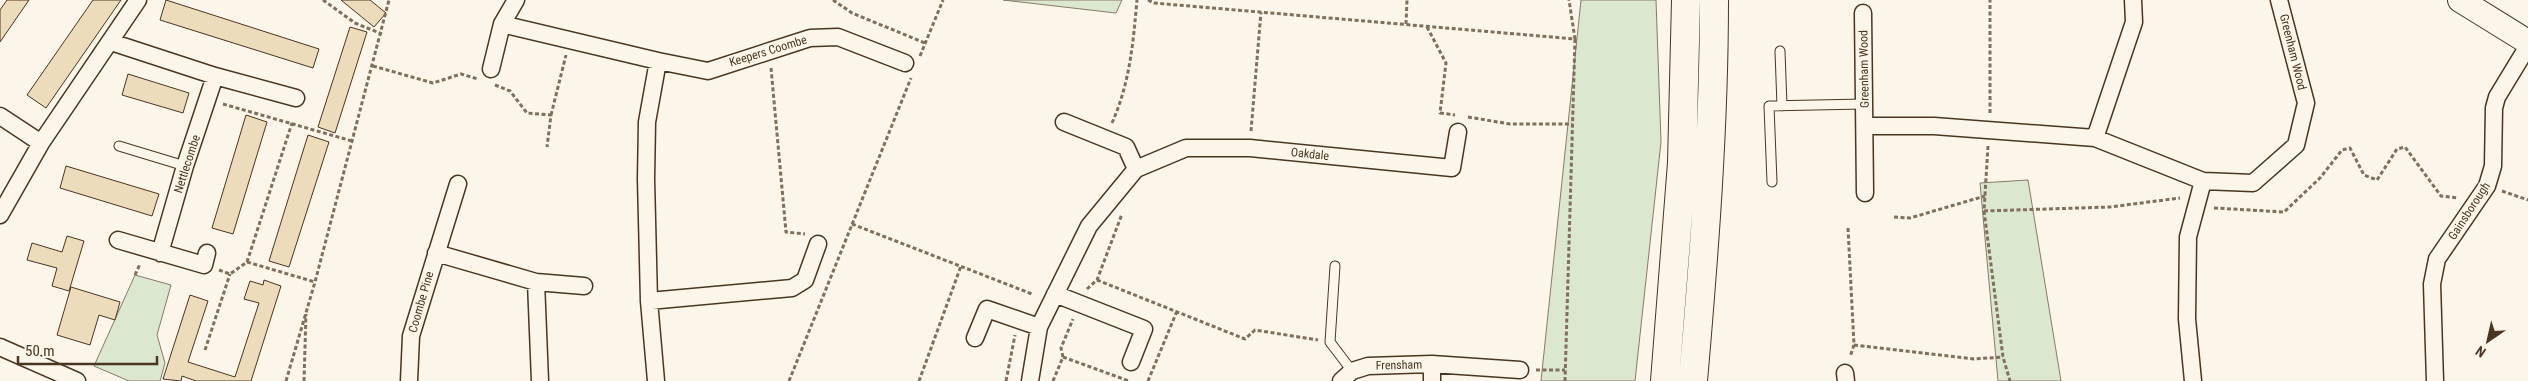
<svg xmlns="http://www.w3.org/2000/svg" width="2528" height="381" viewBox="0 0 2528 381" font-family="'Roboto Condensed',sans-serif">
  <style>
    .green { fill: #dce7d0; stroke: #887966 }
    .building { fill: #ecdcbc; stroke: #4a3520 }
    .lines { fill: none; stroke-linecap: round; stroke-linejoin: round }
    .lane-casing { stroke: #4a3520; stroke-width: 11 }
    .street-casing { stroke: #4a3520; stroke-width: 19 }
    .secondary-casing { stroke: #4a3520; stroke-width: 26 }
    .highway-casing { stroke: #4a3520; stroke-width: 30 }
    .path { stroke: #7f6f5c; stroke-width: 3; stroke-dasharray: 4 2.5; stroke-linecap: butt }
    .lane { stroke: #fbf6e9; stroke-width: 9 }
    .street { stroke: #fbf6e9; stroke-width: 16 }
    .secondary { stroke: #fbf6e9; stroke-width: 24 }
    .highway { stroke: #fbf6e9; stroke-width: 28 }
    .labels { text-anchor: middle; stroke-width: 4; stroke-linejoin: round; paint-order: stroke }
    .street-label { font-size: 12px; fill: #4a3520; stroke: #fbf6e9 }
  </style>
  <rect width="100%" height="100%" fill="#fbf6e9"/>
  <path class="green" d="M1003 0H1122L1116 13Z
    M1581 0H1656L1661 142 1635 381H1541Z
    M2028 180 2061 381H1998L1980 183Z
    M135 275 171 285 157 335 165 363 160 381H129L94 366Z"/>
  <path class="building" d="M7 0H29L0 42V10Z
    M93 0H121L46 108 27 95Z
    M166 0 319 49 313 68 160 20Z
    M341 0H370L386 13 374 27Z
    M350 27 367 32 335 133 318 127Z
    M128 74 189 93 183 113 122 95Z
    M246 115 267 122 233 234 212 228Z
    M308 135 329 142 289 267 269 261Z
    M66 166 159 194 152 216 60 188Z
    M67 236 84 241 69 291 52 286 57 268 27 260 32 243 62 252Z
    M264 280 281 286 251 381H196L182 376 181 381 163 379 190 295 208 301 188 362 235 377 259 303 244 299 250 281 263 285Z
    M71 287 120 302 115 320 99 315 90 345 57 335Z"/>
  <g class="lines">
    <defs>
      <path id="lane" d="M1780 51 1782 106
        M119 146 185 166
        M1772 182 1769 106 1864 104
        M1335 266 1330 342 1352 371"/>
      <path id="street" d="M1863 13 1865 193
        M502 24 658 61 708 71 810 38 838 37 905 63
        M111 42 215 76 296 98
        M491 69 502 24 516 0
        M0 116 41 143
        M1064 122 1126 147 1136 169
        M1865 126H1934L2095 138 2203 181 2253 183 2296 145 2306 103 2279 0
        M2095 138 2134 22 2133 0
        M0 215 41 143 138 0
        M118 240 204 265 207 253
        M160 253 185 166 215 76
        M436 253 536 282 584 286
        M536 282 540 381
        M1055 294 1144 329 1131 362
        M649 301 792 288 805 280 818 244
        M975 338 987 309 1039 327
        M0 347 77 381
        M1845 373 1846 381
        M409 381 411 336 458 184
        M656 381 649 301 646 179 647 122 658 61
        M1030 381 1039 327 1089 226 1136 169 1186 148H1250L1452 168 1458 132
        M1341 381 1352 371 1368 366 1432 364 1520 370
        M1432 381V364
        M2193 381 2187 319 2188 237 2203 181
        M2435 381 2432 284 2437 259 2487 186 2493 166 2494 108 2497 97 2528 46"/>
      <path id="secondary" d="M2460 0 2528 42"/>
      <path id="highway" d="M1665 381 1682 163 1686 0
        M1693 381C1704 254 1714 127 1714 0"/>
    </defs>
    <use href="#lane" class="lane-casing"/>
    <use href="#street" class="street-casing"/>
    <use href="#secondary" class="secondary-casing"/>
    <use href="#highway" class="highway-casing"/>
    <path class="path" d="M323 0 355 23 382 34
      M833 0 852 13 925 43
      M1148 0 1154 3 1575 39 1569 0
      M1406 24 1407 0
      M1427 27 1446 63 1440 113 1455 115
      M920 56 943 0
      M373 66 433 83 461 74 478 79
      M771 68 786 232 805 234
      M495 85 510 91 527 113 551 115 547 147
      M223 104 352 141
      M1990 113V0
      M551 115 566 55
      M1468 117 1510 124H1572
      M1112 123C1130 82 1133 44 1137 0
      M1251 131 1261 12
      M1988 146 1984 211 2003 357 2010 381
      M2502 191 2528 200
      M2214 208 2284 212 2320 178 2342 150 2350 148 2364 175 2377 180 2397 149 2405 147 2441 196 2458 198
      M1984 211 2110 207 2180 198
      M1894 217 1910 218 1985 196
      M852 224 1032 294
      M1848 228 1854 345 1850 357
      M247 262 315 282
      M219 270 230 274 247 262 292 123
      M135 275 140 264
      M1097 280 1245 339 1255 330 1318 340
      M1087 289 1097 280 1122 214
      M1854 345 1974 359 2003 357
      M205 350 230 274
      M1063 357 1061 348 1073 319
      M1536 370H1565
      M286 381 315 282 389 0
      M304 381 306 314
      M789 381 911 78
      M919 381 961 266
      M1006 381 1015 335
      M1053 381 1063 357 1129 381
      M1148 381 1177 311
      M1565 381 1575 39"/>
    <use href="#lane" class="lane"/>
    <use href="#street" class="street"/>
    <use href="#secondary" class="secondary"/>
    <use href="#highway" class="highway"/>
  </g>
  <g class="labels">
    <g class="street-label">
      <text transform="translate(768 51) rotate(-17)" y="4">Keepers Coombe</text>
      <text transform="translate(2293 52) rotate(76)" y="4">Greenham Wood</text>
      <text transform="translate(1864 69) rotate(-91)" y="4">Greenham Wood</text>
      <text transform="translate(1310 154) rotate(6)" y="4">Oakdale</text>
      <text transform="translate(187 164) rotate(-72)" y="4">Nettlecombe</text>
      <text transform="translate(2469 211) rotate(-57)" y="4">Gainsborough</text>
      <text transform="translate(421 302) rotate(-74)" y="4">Coombe Pine</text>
      <text transform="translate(1399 365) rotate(-1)" y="4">Frensham</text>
    </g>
  </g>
  <g transform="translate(2488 341) rotate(214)" stroke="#fbf6e9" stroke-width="4" paint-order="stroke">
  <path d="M0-4L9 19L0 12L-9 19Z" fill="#4a3520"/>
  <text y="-8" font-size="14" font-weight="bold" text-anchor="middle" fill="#4a3520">N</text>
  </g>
  <path d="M18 356v8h139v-8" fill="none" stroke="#4a3520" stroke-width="2.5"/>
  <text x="25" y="356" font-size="15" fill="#4a3520" stroke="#fbf6e9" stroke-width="4" paint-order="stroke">50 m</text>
</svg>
